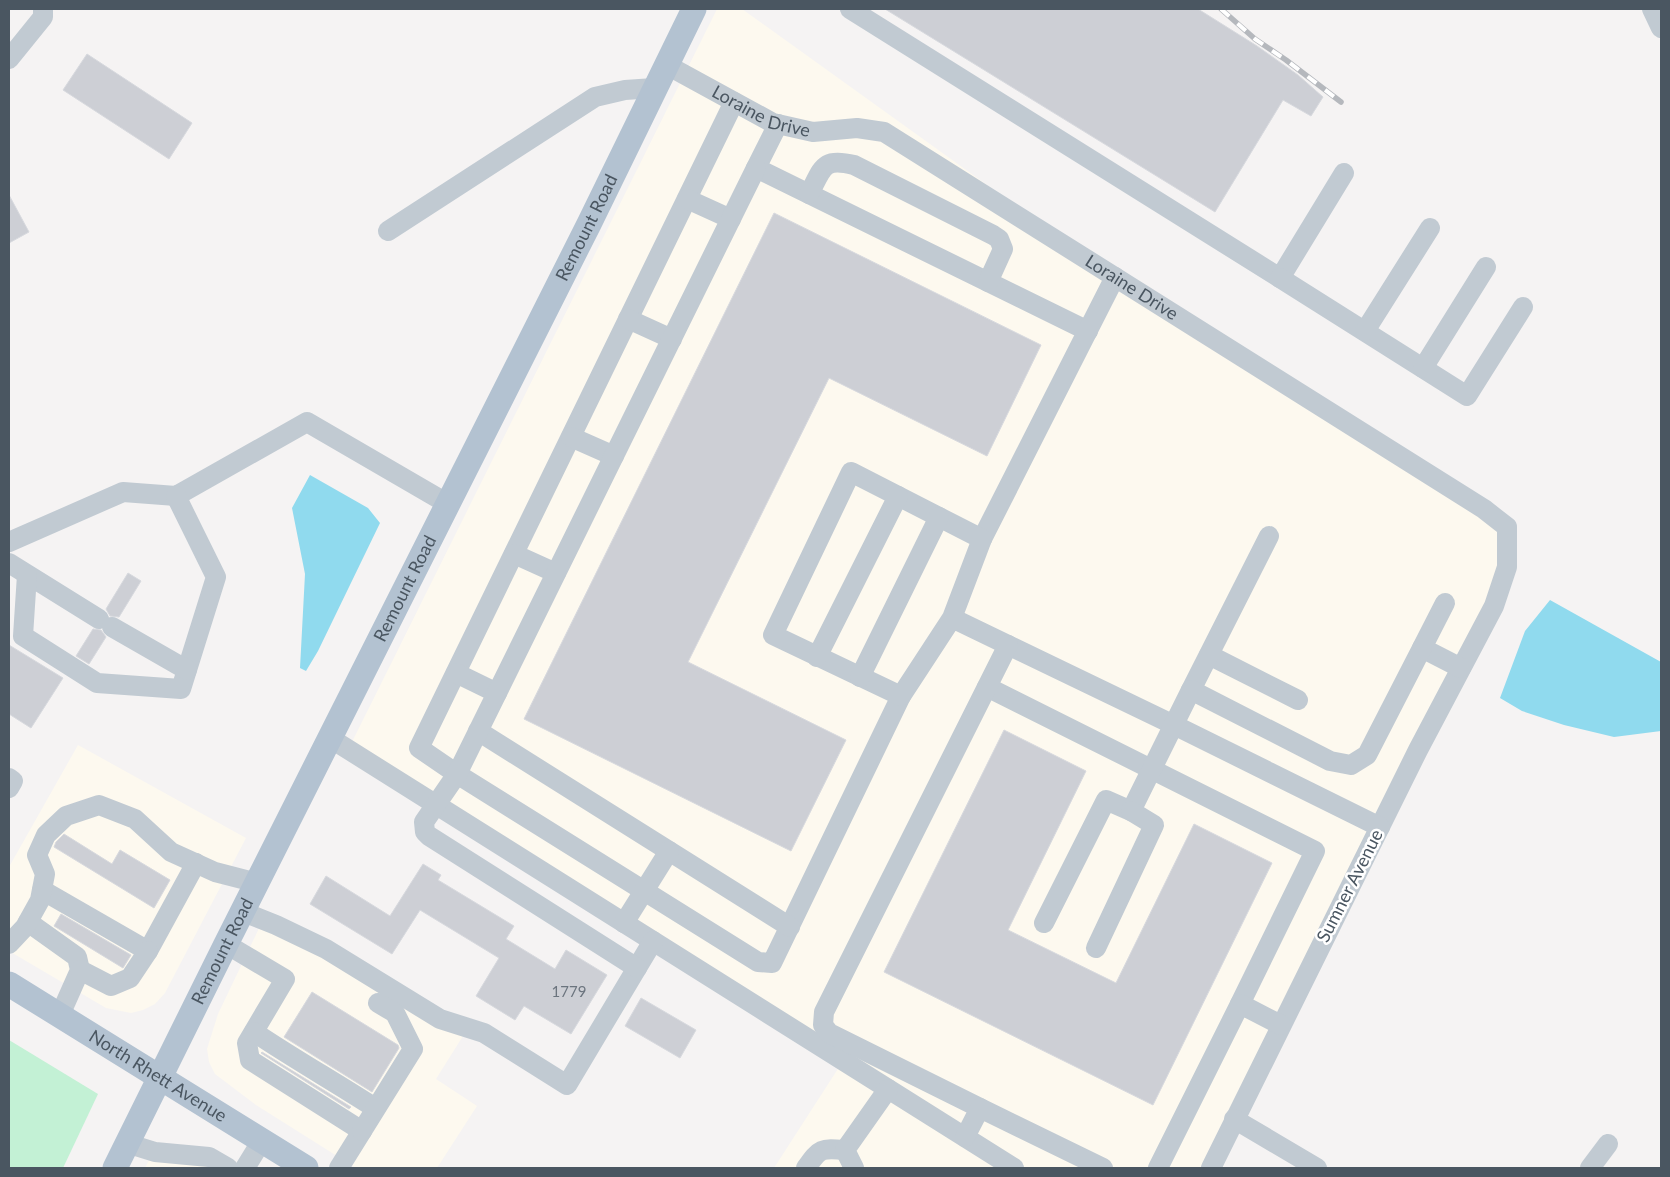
<svg xmlns="http://www.w3.org/2000/svg" width="1670" height="1177" viewBox="0 0 1670 1177" font-family="Lato,sans-serif">
  <style>
    .commercial { fill: #fdf9ef }
    .green { fill: #c3f1d5 }
    .water { fill: #90daee }
    .building { fill: #cdcfd5; stroke: #d7d9de }
    .lines { fill: none; stroke-linecap: round; stroke-linejoin: round }
    .minor { stroke: #c1cad2; stroke-width: 20 }
    .major { stroke: #b3c2d1; stroke-width: 25 }
    .rail-casing { stroke: #b5b8bd; stroke-width: 5.5 }
    .rail { stroke: #fff; stroke-width: 4; stroke-dasharray: 11; stroke-linecap: butt }
    .labels { text-anchor: middle; stroke-width: 5; stroke-linejoin: round; paint-order: stroke }
    .number-label { font-size: 15px; fill: #6b747e }
    .street-label { font-size: 18px; fill: #4a5661; stroke: #fff }
  </style>
  <rect width="100%" height="100%" fill="#f5f3f3"/>
  <path class="commercial" d="M717 9H742L1115 277 1507 527V567L1212 1168H774L843 1061 348 750Z
    M78 745 246 838 165 993 155 1004 143 1010 131 1013 106 1008 9 951V867Z
    M263 920 468 1028 436 1079 477 1106 437 1168H356L256 1105 215 1074 209 1062 207 1049 218 1014Z
    M178 1144 210 1150 239 1168H145L157 1145Z"/>
  <path class="green" d="M9 1040 98 1094 63 1168H9Z"/>
  <path class="water" d="M310 475 368 508 380 523 318 651 306 671 300 668 305 574 292 508Z
    M1550 600 1661 662V731L1614 737 1564 725 1522 711 1500 698 1525 631Z"/>
  <path class="building" d="M885 9H1198L1257 46 1298 75 1323 97 1311 116 1283 100 1215 212Z
    M87 54 192 123 169 159 63 90Z
    M9 195 29 232 9 243Z
    M774 213 1041 345 987 456 829 378 688 662 846 740 791 851 524 719Z
    M128 573 141 581 119 617 110 616 106 609Z
    M93 629 101 630 106 637 89 664 76 656Z
    M9 645 63 678 31 728 9 714Z
    M1004 730 1086 771 1008 930 1116 983 1194 824 1272 863 1153 1105 884 972Z
    M64 834 112 864 120 850 170 880 154 908 54 847 56 842Z
    M423 864 441 875 438 880 514 926 506 939 555 969 566 950 607 975 571 1034 524 1006 515 1020 476 996 499 958 420 910 392 954 310 904 326 876 390 916Z
    M61 914 131 955 123 968 54 926Z
    M312 992 398 1045 399 1048 372 1092 284 1037Z
    M641 998 696 1030 680 1058 625 1026Z
    M262 1052 351 1107 349 1109 261 1053Z"/>
  <g class="lines">
    <g class="minor">
      <path d="M850 9 1280 278 1344 173"/>
      <path d="M1652 9 1661 28"/>
      <path d="M9 59 43 17V9"/>
      <path id="s1" d="M665 64 773 123 813 132 857 128 884 132 1484 509 1507 527V567L1494 606 1418 750 1211 1168"/>
      <path d="M734 102 419 748 457 774 758 962 772 963 901 696"/>
      <path d="M778 124 756 168 1088 331"/>
      <path d="M809 194C823 168 822 157 854 165L993 235 999 239 1003 249 988 282"/>
      <path d="M687 199 731 219"/>
      <path d="M388 231 595 97 625 90 654 88"/>
      <path d="M1280 278 1467 396 1523 307"/>
      <path d="M628 319 672 339"/>
      <path d="M1365 331 1430 228"/>
      <path d="M1423 368 1486 267"/>
      <path d="M571 437 614 456"/>
      <path d="M982 539 1115 277"/>
      <path d="M9 542 123 492 176 496 307 422 448 504"/>
      <path d="M514 554 556 573"/>
      <path d="M9 563 99 619"/>
      <path d="M27 575 23 636 97 683 181 689 216 577 176 496"/>
      <path d="M1445 603 1422 648 1461 668"/>
      <path d="M952 618 901 696 773 635 851 472 982 539 952 618 1174 725 1380 827"/>
      <path d="M112 627 187 670"/>
      <path d="M1209 655 1298 700"/>
      <path d="M817 657 898 496"/>
      <path d="M456 673 497 693"/>
      <path d="M860 677 939 517"/>
      <path d="M987 687 1315 851 1240 1004"/>
      <path d="M1191 690 1269 536"/>
      <path d="M478 731 790 927"/>
      <path d="M330 738 1014 1168"/>
      <path d="M9 778 13 781 9 788"/>
      <path d="M42 890 148 951 196 863"/>
      <path d="M243 912 276 925 326 949 440 1019 484 1033 567 1085 653 941"/>
      <path d="M28 922 77 957 80 970 60 1015"/>
      <path d="M624 923 669 851"/>
      <path d="M1044 923 1106 800 1131 811 1191 690 1330 761 1351 765 1367 755 1422 648"/>
      <path d="M9 944 25 927 40 900 45 874 37 855 46 835 66 816 99 805 135 819 171 852 215 872 258 883"/>
      <path d="M226 944 285 979 247 1043 250 1060 362 1131 339 1168"/>
      <path d="M1096 948 1154 825 1131 811"/>
      <path d="M637 968 429 836 425 832 424 822 457 774 756 168"/>
      <path d="M80 970 111 986 130 978 148 951"/>
      <path d="M254 1032C294 1059 335 1082 375 1108"/>
      <path d="M980 1108 829 1033 823 1025 824 1012 1008 645"/>
      <path d="M1234 1119 1317 1168"/>
      <path d="M362 1131 413 1049 395 1013 378 1003"/>
      <path d="M965 1137 980 1108 1103 1168"/>
      <path d="M126 1143 155 1152 209 1157 228 1168"/>
      <path d="M245 1168 261 1142"/>
      <path d="M806 1168C820 1148 821 1148 845 1150"/>
      <path d="M854 1168 845 1150 888 1089"/>
      <path d="M1158 1168 1240 1004 1281 1025"/>
      <path d="M1590 1168 1608 1144"/>
    </g>
    <g class="major">
      <path id="s2" d="M9 984 306 1168"/>
      <path id="s3" d="M115 1168 226 944 589 224 694 9"/>
    </g>
    <defs>
      <path id="rail" d="M1221 9 1255 39 1286 60 1341 102"/>
    </defs>
    <use href="#rail" class="rail-casing"/>
    <use href="#rail" class="rail"/>
  </g>
  <g class="labels">
    <g class="number-label">
      <text x="569" y="997">1779</text>
    </g>
    <g class="street-label">
      <text dy="6" stroke="none"><textPath href="#s1" startOffset="108">Loraine Drive</textPath></text>
      <text dy="6" stroke="none"><textPath href="#s3" startOffset="1052">Remount Road</textPath></text>
      <text dy="6" stroke="none"><textPath href="#s1" startOffset="528">Loraine Drive</textPath></text>
      <text dy="6" stroke="none"><textPath href="#s3" startOffset="648">Remount Road</textPath></text>
      <text transform="translate(1350 886) rotate(-63)" y="6">Sumner Avenue</text>
      <text dy="6" stroke="none"><textPath href="#s3" startOffset="242">Remount Road</textPath></text>
      <text dy="6" stroke="none"><textPath href="#s2" startOffset="175">North Rhett Avenue</textPath></text>
    </g>
  </g>
  <rect width="1670" height="1177" fill="none" stroke="#4a5661" stroke-width="20"/>
</svg>
